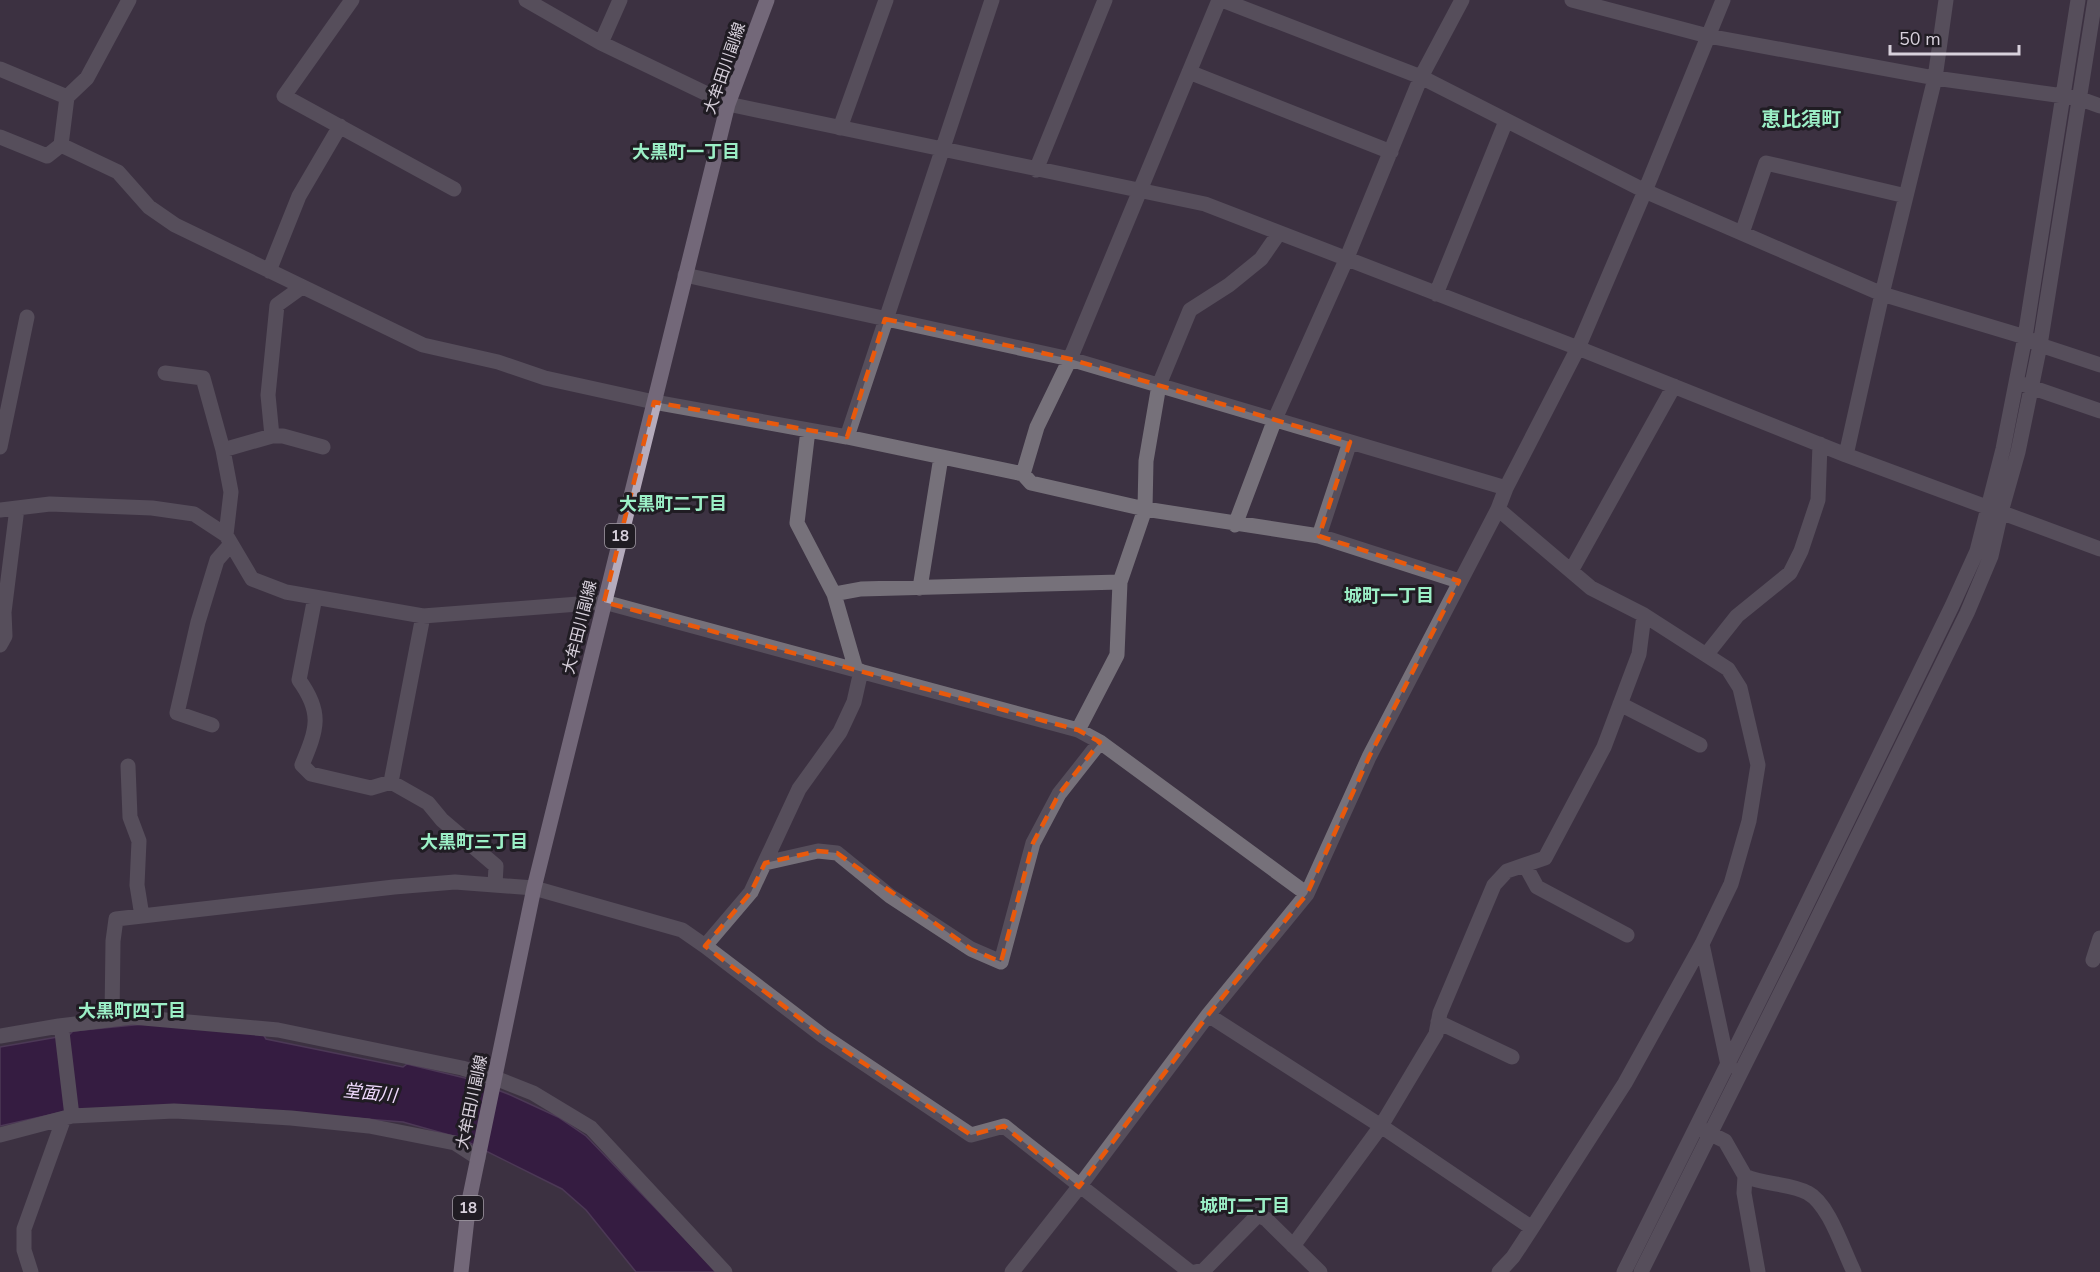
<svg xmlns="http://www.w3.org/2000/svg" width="2100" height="1272" viewBox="0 0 2100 1272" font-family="'Nunito Sans','Noto Sans JP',sans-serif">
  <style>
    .water { fill: #2d0440; stroke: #60426f; stroke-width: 1.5 }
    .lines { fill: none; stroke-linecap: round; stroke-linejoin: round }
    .minor { stroke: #76717a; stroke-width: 15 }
    .major { stroke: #b5abbc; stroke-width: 15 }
    .marked { fill: none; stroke: #e8590c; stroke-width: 4.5; stroke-dasharray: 12 8; stroke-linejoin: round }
    .labels { text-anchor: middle; stroke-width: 6; stroke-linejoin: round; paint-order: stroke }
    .shield { fill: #201c23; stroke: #a19ba4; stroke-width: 1.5 }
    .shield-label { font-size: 15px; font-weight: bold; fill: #d8d1dc }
    .street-label { font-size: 16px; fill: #d8d1dc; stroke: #201c23 }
    .neighbourhood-label { font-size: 18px; font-weight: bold; fill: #9befc6; stroke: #201c23 }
    .water-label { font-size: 18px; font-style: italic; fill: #efd9fd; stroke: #201c23 }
    .quarter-label { font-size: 20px; font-weight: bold; fill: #9befc6; stroke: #201c23 }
  </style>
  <rect width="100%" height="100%" fill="#3c3242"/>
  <path class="water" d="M144 1024 263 1034 266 1039 403 1067 407 1064 469 1079 508 1094 558 1117 586 1136 717 1272H636L586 1210 562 1189 460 1138 403 1122 290 1113 76 1109 0 1126V1047L69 1035 73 1031Z"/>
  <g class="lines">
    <path class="minor" d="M352 0 284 96 454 189
      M526 0 601 43 728 104 1205 204 1578 348 1846 455 2100 549
      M1222 0 1421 77 1645 191 1882 294 2025 337 2040 345 2100 365
      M1572 0 1708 36 1935 78 2078 98 2100 106
      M601 43 620 0
      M0 69 67 97 61 145 118 172 149 207 175 225 423 345 498 362 545 378 654 402 847 437 1023 474 1031 483 1145 509 1319 536 1459 581
      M1189 72 1391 152
      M67 97 87 78 129 0
      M840 128 886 0
      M0 137 47 156 61 145
      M1036 170 1105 0
      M1742 233 1766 163 1906 196
      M269 271 299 196 340 126
      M685 275 1070 359 1506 488
      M1436 294 1506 121
      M165 373 203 378 223 450 231 492 226 535
      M2022 384 2100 411
      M808 430 797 523 834 594 856 670
      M272 436 268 395 277 305 302 287
      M847 437 992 0
      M0 447 27 317
      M223 450 272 436H283L323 447
      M1846 455 1882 294 1935 78 1946 0
      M1023 474 1037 427 1070 359 1219 0
      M1498 509 1591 588 1644 615 1728 669 1740 688 1758 765 1749 821 1731 884 1702 944 1625 1083 1532 1228 1513 1257 1499 1272
      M0 510 50 504 152 508 194 514 226 535 252 579 286 592 423 616 604 602 1078 730 1100 742 1307 894
      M1235 525 1275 419 1346 260 1421 77 1462 0
      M1319 536 1350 442
      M1571 571 1674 386
      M920 588 941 457
      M834 594 861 589 1120 582
      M315 597 299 680C323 713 317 729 302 765L311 774 371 788 391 782 428 803 442 820 496 866 495 885
      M0 645 5 636 4 612 17 508
      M1706 655 1737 616 1790 573 1801 551 1818 500 1820 444
      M1620 704 1700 745
      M212 725 177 713 198 622 217 560 231 544
      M1078 730 1117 655 1120 582 1145 509 1146 461 1159 385 1190 310 1229 285 1261 259 1279 233
      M128 766 130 817 139 841 137 885 142 916
      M391 782 423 616
      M765 863 818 851 837 853 890 896 971 949 1001 962 1033 843 1059 794 1100 742
      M1525 865 1537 887 1627 935
      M1702 944 1728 1065 1730 1066
      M705 946 751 892 799 789 840 732 854 702 861 671
      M2093 960 2100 938
      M1208 1015 1381 1126 1532 1228
      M112 1019 113 941 116 919 394 887 455 882 534 888 682 930 705 946 823 1036 971 1135 1004 1126 1190 1272
      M1438 1022 1512 1057
      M59 1026 62 1032 72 1116
      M0 1036 59 1026 132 1017 278 1030 462 1068 495 1078 533 1093 591 1128 725 1272
      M1703 1130 1725 1141 1745 1176 1744 1193 1758 1272
      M0 1135 72 1116 174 1111 212 1113 291 1118 369 1126 455 1143 478 1158
      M1745 1176C1764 1185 1790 1183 1808 1193 1829 1204 1843 1250 1854 1272
      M1293 1246 1381 1126 1436 1034 1440 1013 1494 885 1507 871 1545 858 1604 747 1639 654 1644 615
      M31 1272 24 1250V1229L64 1118
      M1012 1272 1079 1187 1208 1015 1307 894 1369 757 1498 509 1506 488 1578 348 1645 191 1723 0
      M1195 1272 1204 1270 1258 1215 1266 1219 1320 1272
      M1624 1272 1785 949 1952 606 1977 551 2003 449 2025 337 2078 0
      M1641 1272 1799 956 1967 613 1991 556 2001 512 2018 452 2040 345 2095 0"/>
    <path class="major" d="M461 1272 469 1201 534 888 728 104 767 0"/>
  </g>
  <path d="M0 0H2100V1272H0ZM885 319 1070 359 1350 442 1319 536 1459 581 1369 757 1307 894 1208 1015 1079 1187 1004 1126 971 1135 823 1036 705 946 751 892 765 863 818 851 837 853 971 949 1001 962 1033 843 1059 794 1100 742 1078 730 604 602 654 402 847 437Z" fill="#3c3242" fill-opacity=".55" fill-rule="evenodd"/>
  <path class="marked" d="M885 319 1070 359 1350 442 1319 536 1459 581 1369 757 1307 894 1208 1015 1079 1187 1004 1126 971 1135 823 1036 705 946 751 892 765 863 818 851 837 853 971 949 1001 962 1033 843 1059 794 1100 742 1078 730 604 602 654 402 847 437Z"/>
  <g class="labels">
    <g class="shield">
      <rect x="605" y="524" width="30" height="24" rx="4.5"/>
      <rect x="453" y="1196" width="30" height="24" rx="4.5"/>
    </g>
    <g class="shield-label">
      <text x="620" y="541">18</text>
      <text x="468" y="1213">18</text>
    </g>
    <g class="street-label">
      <text transform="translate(724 68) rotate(-71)" y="6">大牟田川副線</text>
      <text transform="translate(579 627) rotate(-76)" y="6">大牟田川副線</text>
      <text transform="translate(471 1102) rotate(-78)" y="6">大牟田川副線</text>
    </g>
    <g class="neighbourhood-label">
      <text x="686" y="158">大黒町一丁目</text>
      <text x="673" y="510">大黒町二丁目</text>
      <text x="1389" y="602">城町一丁目</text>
      <text x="474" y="848">大黒町三丁目</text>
      <text x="132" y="1017">大黒町四丁目</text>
      <text x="1245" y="1212">城町二丁目</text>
    </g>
    <g class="water-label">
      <text transform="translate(370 1093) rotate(6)" y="6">堂面川</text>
    </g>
    <g class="quarter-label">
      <text x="1801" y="126">恵比須町</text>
    </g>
  </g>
  <path d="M1890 45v9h129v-9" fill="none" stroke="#d8d1dc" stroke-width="3"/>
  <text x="1899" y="45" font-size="18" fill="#d8d1dc" stroke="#201c23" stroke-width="4.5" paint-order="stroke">50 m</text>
</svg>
